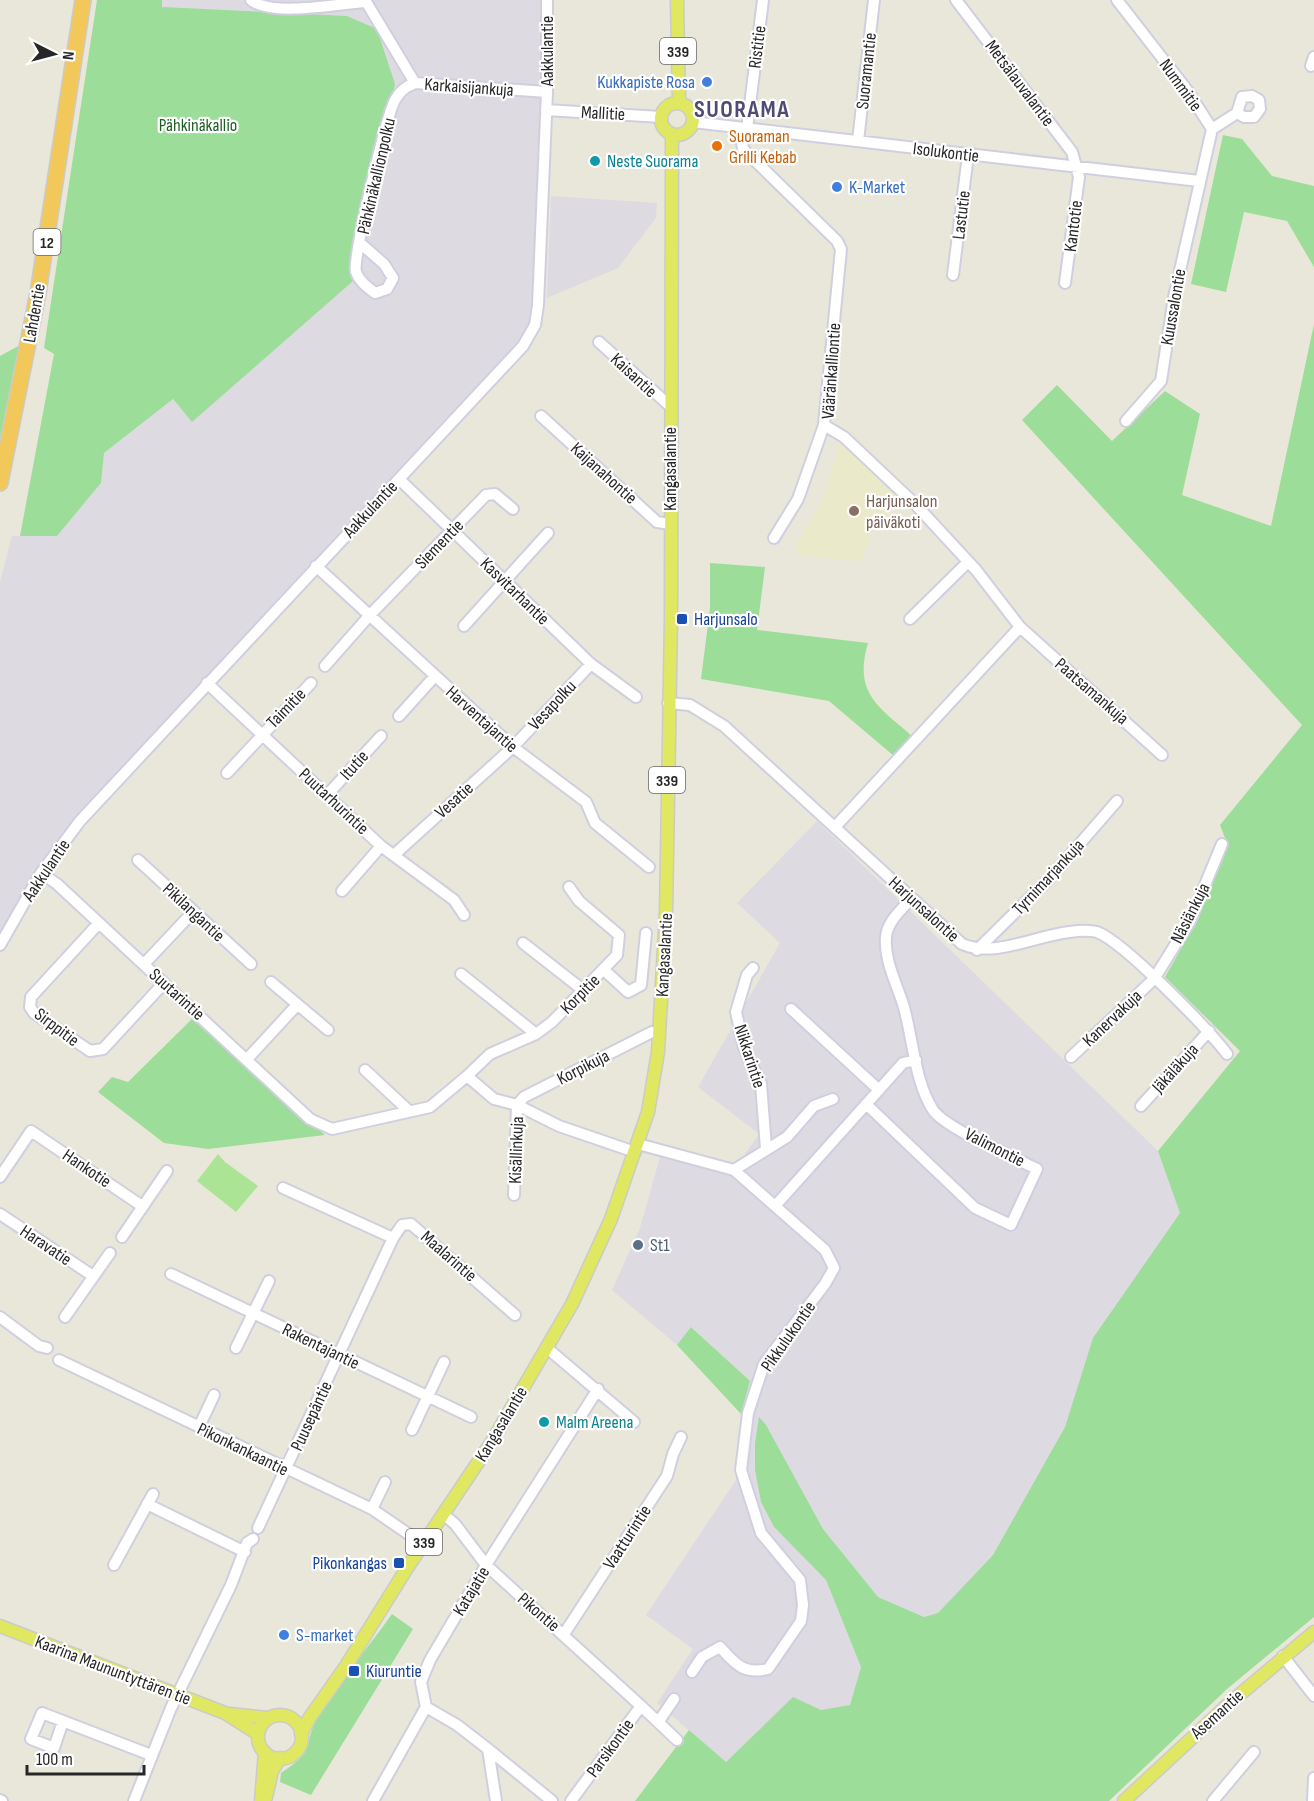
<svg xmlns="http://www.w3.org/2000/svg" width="1314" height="1801" viewBox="0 0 1314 1801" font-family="'Sofia Sans Condensed',sans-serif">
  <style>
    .industrial { fill: #dedae2 }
    .education { fill: #eae9c9 }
    .green { fill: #9cdd99 }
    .pitch { fill: #ace495 }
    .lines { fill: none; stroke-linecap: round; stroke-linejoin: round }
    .minor-casing { stroke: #d0cfe0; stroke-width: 14 }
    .major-casing { stroke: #cbcbcb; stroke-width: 15 }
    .highway-casing { stroke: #cbcbcb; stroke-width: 18 }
    .minor { stroke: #fff; stroke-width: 10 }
    .major { stroke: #e0e761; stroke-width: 12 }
    .highway { stroke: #f3c85a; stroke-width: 15 }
    .shop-dot { fill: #3f7fe0; stroke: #fff; stroke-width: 2 }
    .food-dot { fill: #e8710a; stroke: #fff; stroke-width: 2 }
    .culture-dot { fill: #0f9aa8; stroke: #fff; stroke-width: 2 }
    .education-dot { fill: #8d6e63; stroke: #fff; stroke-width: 2 }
    .transit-dot { fill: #1a4fb4; stroke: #fff; stroke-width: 2 }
    .service-dot { fill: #5c6f8a; stroke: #fff; stroke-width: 2 }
    .labels { text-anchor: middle; stroke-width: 4.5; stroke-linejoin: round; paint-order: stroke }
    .shield { fill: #fff; stroke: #686868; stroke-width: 1.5 }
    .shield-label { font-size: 16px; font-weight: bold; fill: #272727 }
    .street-label { font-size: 18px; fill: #272727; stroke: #fff }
    .shop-label { font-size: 18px; fill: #366cbe; stroke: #fff; text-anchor: start }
    .park-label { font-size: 18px; fill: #1d5e22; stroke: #fff }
    .food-label { font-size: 18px; fill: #c56008; stroke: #fff; text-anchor: start }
    .culture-label { font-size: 18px; fill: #0d838f; stroke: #fff; text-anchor: start }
    .education-label { font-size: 18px; fill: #785e54; stroke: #fff; text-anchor: start }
    .transit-label { font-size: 18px; fill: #164399; stroke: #fff; text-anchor: start }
    .service-label { font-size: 18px; fill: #4e5e75; stroke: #fff; text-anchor: start }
    .district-label { font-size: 24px; font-weight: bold; letter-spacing: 1.5px; fill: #504b74; stroke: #fff }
  </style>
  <rect width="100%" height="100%" fill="#e9e7d9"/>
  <path class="industrial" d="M162 0H547L538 305 523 346 39 870 0 934V582L12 536H57L101 483 104 453 173 399 192 422Z
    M551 196 657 203 656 218 618 268 547 298Z
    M817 821 1158 1151 1181 1213 1094 1338 1065 1427 993 1555 938 1613 924 1617 878 1597 823 1529 760 1418 755 1443V1470L761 1502 774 1527 826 1580 861 1667 850 1705 821 1710 793 1698 726 1762 657 1703 693 1649 646 1615 736 1480 741 1414 750 1382 692 1327 677 1345 612 1290 640 1228 663 1146 734 1170 759 1134 698 1087 780 943 737 903Z"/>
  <path class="education" d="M840 441 903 497 873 530 861 561 801 555 795 546 824 498Z"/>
  <path class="green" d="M97 0H162V7L347 16 377 29 395 84 353 281 192 422 173 399 104 453 101 483 57 536H20L54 354 44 348Z
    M1223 135 1242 139 1272 176 1314 186V267L1287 221 1244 212 1226 292 1191 284Z
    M1314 324V1617L1227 1689 1109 1801H635L689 1730 726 1762 793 1697 821 1710 850 1705 861 1667 826 1580 774 1527 761 1502 755 1470V1443L759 1417 766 1425 823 1529 878 1597 924 1617 938 1613 993 1555 1065 1427 1093 1338 1180 1213 1158 1151 1240 1051 1165 977 1195 924 1227 843 1220 825 1302 725 1022 420 1057 385 1112 441 1165 391 1200 414 1182 495 1271 526Z
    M24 343 0 445V356Z
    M710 563 765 567 757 630 868 643C853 694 879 707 913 737L894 756 829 701 701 679 710 608Z
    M192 1019 325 1135 208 1149 164 1143 98 1092 112 1077 128 1082Z
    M691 1327 750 1381 741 1414 677 1345Z
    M392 1614 413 1629 311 1795 280 1782 281 1773C318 1749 301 1748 318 1717 338 1682 368 1648 392 1614Z"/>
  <path class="pitch" d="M218 1154 225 1162 258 1186 236 1212 197 1181Z"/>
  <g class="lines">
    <defs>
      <path id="minor" d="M251 0C270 17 339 4 365 2
        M365 0 415 83 547 92
        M956 0 1072 152 1079 177 1065 283
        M1117 0 1187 90 1212 129 1174 297 1161 381 1126 421
        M1311 66 1314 57
        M546 110 661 117
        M693 122 1199 181
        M740 128 743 149 837 241 841 249 824 425 844 437 916 505 976 570 1020 627 1162 755
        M747 129 763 0
        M1212 129 1237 113 1244 117H1254L1260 109 1259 100 1252 96 1242 97 1237 113
        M858 141 874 0
        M360 243 384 264 393 278 387 289 375 293C367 287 359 281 356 272 352 259 386 117 395 100 400 91 405 87 415 83
        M953 275 968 155
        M599 342 671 407
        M541 416 657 522 670 524
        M399 479 591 664 636 697
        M774 538 798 499 824 425
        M316 566 513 747 586 802 595 823 649 867
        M910 619 968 562
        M464 626 548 533
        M325 666 369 616 486 495 495 494 513 509
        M207 683 381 846 454 900 464 915
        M668 703 690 705 724 726 962 944C994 958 1035 936 1069 932 1076 931 1090 930 1097 932 1124 942 1208 1029 1227 1054
        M399 716 435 676
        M227 773 311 683
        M328 794 381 736
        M835 827 1020 627
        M395 854 513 747 591 664
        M138 860 251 964
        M41 873 57 884 310 1119 332 1129 430 1107 467 1076 494 1099 517 1105 559 1126 635 1152
        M342 891 381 846
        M99 923 31 997 30 1007 34 1013 90 1051 103 1049 164 983
        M523 943 583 990
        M0 945 41 873 80 821 523 346 535 325 538 305 547 92V0
        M977 950 1050 878 1117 801
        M144 964 193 912
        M753 968 747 975 736 1012 744 1048 761 1084 766 1148
        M604 970 628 992 641 985 646 933
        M461 974 536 1034
        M271 982 328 1030
        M791 1009 879 1090
        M1071 1057 1154 979 1190 921 1222 844
        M248 1058 297 1005
        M365 1070 409 1111
        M467 1076 490 1054 536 1034 552 1022 617 955 619 935 579 901 569 887
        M866 1104 975 1208 1011 1225 1037 1169C1015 1158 945 1128 933 1110 914 1080 913 1037 903 1004 896 982 884 960 886 937 887 922 901 910 911 899
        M1141 1106 1209 1031
        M638 1144 734 1170 825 1250 834 1268 825 1284 764 1364 748 1413 741 1470 761 1533 800 1580 803 1605 801 1621 768 1669C744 1675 735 1664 720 1647L702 1657 692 1672
        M734 1170 787 1137 814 1106 833 1099
        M0 1177 31 1131 142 1206
        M283 1188 393 1238 402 1225 411 1224 515 1315
        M514 1195 517 1105 524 1097 652 1032
        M775 1206 903 1063 916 1060
        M0 1214 93 1276
        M122 1237 167 1171
        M171 1274 471 1417
        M0 1317 39 1346 47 1348
        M65 1317 110 1253
        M236 1348 269 1281
        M547 1348 634 1422
        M59 1360 372 1509 423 1544
        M199 1427 214 1395
        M412 1430 444 1362
        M147 1504 245 1552
        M372 1509 385 1482
        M443 1514 455 1524 486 1565 641 1706
        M258 1528 393 1238
        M114 1565 153 1494
        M564 1634 667 1476 673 1454 681 1437
        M1283 1656 1314 1696
        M426 1707 457 1725 488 1749 496 1801
        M63 1721 54 1748 31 1739 42 1713 151 1755
        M659 1721 674 1699
        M488 1749 552 1801
        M0 1800 2 1801
        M134 1801 171 1708 231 1585 247 1543 253 1539
        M373 1801 426 1707 421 1682 430 1660 486 1565 598 1389
        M571 1801 641 1706 677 1740
        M1213 1801 1254 1752
        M1313 1801 1314 1778"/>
      <path id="major" d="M677 0 679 103
        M661 119a16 16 0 1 1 32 0a16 16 0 1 1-32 0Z
        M0 1626 225 1713 258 1734
        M230 1714 268 1718
        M258 1737a22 22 0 1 1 44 0a22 22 0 1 1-44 0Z
        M301 1734 310 1717 346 1666 407 1568 491 1443 572 1304 611 1219 648 1112 658 1052 666 914 671 619 672 135
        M266 1797 272 1771 280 1758
        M261 1801 265 1752
        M1124 1801 1232 1701 1314 1632"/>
      <path id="highway" d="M0 483 38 293 83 0"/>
    </defs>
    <use href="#minor" class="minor-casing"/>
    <use href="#major" class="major-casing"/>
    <use href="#highway" class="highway-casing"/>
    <use href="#minor" class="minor"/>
    <use href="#major" class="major"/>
    <use href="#highway" class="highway"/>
  </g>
  <g class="shop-dot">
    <circle cx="707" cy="82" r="6"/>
    <circle cx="837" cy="187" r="6"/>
    <circle cx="284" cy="1635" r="6"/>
  </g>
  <circle class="food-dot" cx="717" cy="146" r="6"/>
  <g class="culture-dot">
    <circle cx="595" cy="161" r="6"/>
    <circle cx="544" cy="1422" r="6"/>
  </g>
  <circle class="education-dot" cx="854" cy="511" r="6"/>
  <g class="transit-dot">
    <rect x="676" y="613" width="12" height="12" rx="3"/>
    <rect x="393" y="1557" width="12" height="12" rx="3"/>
    <rect x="348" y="1665" width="12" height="12" rx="3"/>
  </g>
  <circle class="service-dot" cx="638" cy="1245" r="6"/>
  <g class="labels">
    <g class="shield">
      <rect x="660" y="38" width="36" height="26" rx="4.5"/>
      <rect x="33.5" y="229" width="27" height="26" rx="4.5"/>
      <rect x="649" y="767" width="36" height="26" rx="4.5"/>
      <rect x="406" y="1529" width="36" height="26" rx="4.5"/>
    </g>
    <g class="shield-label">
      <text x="678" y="57">339</text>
      <text x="47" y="248">12</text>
      <text x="667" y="786">339</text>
      <text x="424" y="1548">339</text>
    </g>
    <g class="street-label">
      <text transform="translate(757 47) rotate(-83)" y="6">Ristitie</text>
      <text transform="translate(547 51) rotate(-90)" y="6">Aakkulantie</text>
      <text transform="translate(866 71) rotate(-84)" y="6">Suoramantie</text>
      <text transform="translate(1020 83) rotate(53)" y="6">Metsälauvalantie</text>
      <text transform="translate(1181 85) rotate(54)" y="6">Nummitie</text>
      <text transform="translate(469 87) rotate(4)" y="6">Karkaisijankuja</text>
      <text transform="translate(603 113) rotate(3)" y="6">Mallitie</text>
      <text transform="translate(946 152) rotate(7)" y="6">Isolukontie</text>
      <text transform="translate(376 176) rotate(-77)" y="6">Pähkinäkallionpolku</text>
      <text transform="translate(961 215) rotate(-83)" y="6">Lastutie</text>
      <text transform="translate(1073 226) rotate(-83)" y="6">Kantotie</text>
      <text transform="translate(1173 307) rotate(-80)" y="6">Kuussalontie</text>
      <text transform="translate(34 313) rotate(-80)" y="6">Lahdentie</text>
      <text transform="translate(831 371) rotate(-86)" y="6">Vääränkalliontie</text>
      <text transform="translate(634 375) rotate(43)" y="6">Kaisantie</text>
      <text transform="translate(670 469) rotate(-90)" y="6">Kangasalantie</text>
      <text transform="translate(604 473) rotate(42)" y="6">Kaijanahontie</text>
      <text transform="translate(370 509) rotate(-47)" y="6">Aakkulantie</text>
      <text transform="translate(439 544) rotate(-46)" y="6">Siementie</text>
      <text transform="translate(515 591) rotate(44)" y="6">Kasvitarhantie</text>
      <text transform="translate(1092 691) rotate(41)" y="6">Paatsamankuja</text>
      <text transform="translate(552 705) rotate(-47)" y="6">Vesapolku</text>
      <text transform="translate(286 708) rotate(-46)" y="6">Taimitie</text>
      <text transform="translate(482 719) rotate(42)" y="6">Harventajantie</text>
      <text transform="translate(354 765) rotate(-48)" y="6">Itutie</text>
      <text transform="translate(454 800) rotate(-42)" y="6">Vesatie</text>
      <text transform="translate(334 801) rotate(43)" y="6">Puutarhurintie</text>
      <text transform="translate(46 870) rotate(-56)" y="6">Aakkulantie</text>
      <text transform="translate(1048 877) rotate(-47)" y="6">Tyrnimarjankuja</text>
      <text transform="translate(924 909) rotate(42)" y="6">Harjunsalontie</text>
      <text transform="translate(194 912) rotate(43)" y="6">Pikilangantie</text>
      <text transform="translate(1190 913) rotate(-63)" y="6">Näsiänkuja</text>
      <text transform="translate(664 955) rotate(-87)" y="6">Kangasalantie</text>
      <text transform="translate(177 994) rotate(42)" y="6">Suutarintie</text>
      <text transform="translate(580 994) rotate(-45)" y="6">Korpitie</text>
      <text transform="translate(1112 1018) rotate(-43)" y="6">Kanervakuja</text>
      <text transform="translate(57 1027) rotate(37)" y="6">Sirppitie</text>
      <text transform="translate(750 1056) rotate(72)" y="6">Nikkarintie</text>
      <text transform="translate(583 1067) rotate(-27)" y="6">Korpikuja</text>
      <text transform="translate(1175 1068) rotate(-48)" y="6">Jäkäläkuja</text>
      <text transform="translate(995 1147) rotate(27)" y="6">Valimontie</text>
      <text transform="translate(516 1150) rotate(-88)" y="6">Kisällinkuja</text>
      <text transform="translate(87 1168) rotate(34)" y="6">Hankotie</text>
      <text transform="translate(46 1245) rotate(34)" y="6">Haravatie</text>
      <text transform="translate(449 1256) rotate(41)" y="6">Maalarintie</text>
      <text transform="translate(788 1336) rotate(-55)" y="6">Pikkulukontie</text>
      <text transform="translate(321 1346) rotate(26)" y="6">Rakentajantie</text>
      <text transform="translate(311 1416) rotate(-65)" y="6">Puusepäntie</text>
      <text transform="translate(501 1424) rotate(-59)" y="6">Kangasalantie</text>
      <text transform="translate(243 1449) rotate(26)" y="6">Pikonkankaantie</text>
      <text transform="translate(627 1537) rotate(-57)" y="6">Vaatturintie</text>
      <text transform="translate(471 1591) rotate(-59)" y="6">Katajatie</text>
      <text transform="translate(539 1612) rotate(41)" y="6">Pikontie</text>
      <text transform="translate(113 1670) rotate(21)" y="6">Kaarina Maununtyttären tie</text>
      <text transform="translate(1217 1714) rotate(-42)" y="6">Asemantie</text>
      <text transform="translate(610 1748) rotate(-54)" y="6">Parsikontie</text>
    </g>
    <g class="shop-label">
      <text x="695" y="88" text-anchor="end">Kukkapiste Rosa</text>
      <text x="849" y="193">K-Market</text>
      <text x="296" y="1641">S-market</text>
    </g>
    <g class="park-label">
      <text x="198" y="131">Pähkinäkallio</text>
    </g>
    <g class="food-label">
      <text x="729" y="142">Suoraman<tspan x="729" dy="21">Grilli Kebab</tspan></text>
    </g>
    <g class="culture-label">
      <text x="607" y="167">Neste Suorama</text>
      <text x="556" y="1428">Malm Areena</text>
    </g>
    <g class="education-label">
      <text x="866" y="507">Harjunsalon<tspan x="866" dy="21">päiväkoti</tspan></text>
    </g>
    <g class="transit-label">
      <text x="694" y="625">Harjunsalo</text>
      <text x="387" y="1569" text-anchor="end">Pikonkangas</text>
      <text x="366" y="1677">Kiuruntie</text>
    </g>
    <g class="service-label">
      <text x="650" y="1251">St1</text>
    </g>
    <g class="district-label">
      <text x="742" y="117">SUORAMA</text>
    </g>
  </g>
  <g transform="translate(54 54) rotate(96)" stroke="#ffffff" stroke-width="4.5" paint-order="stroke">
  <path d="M0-4.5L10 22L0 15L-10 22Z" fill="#272727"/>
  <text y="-9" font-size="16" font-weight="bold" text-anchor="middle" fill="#272727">N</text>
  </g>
  <path d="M27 1765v9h117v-9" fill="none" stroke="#272727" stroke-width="3"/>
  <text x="36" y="1765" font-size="18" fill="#272727" stroke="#ffffff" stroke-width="4.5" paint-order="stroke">100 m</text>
</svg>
